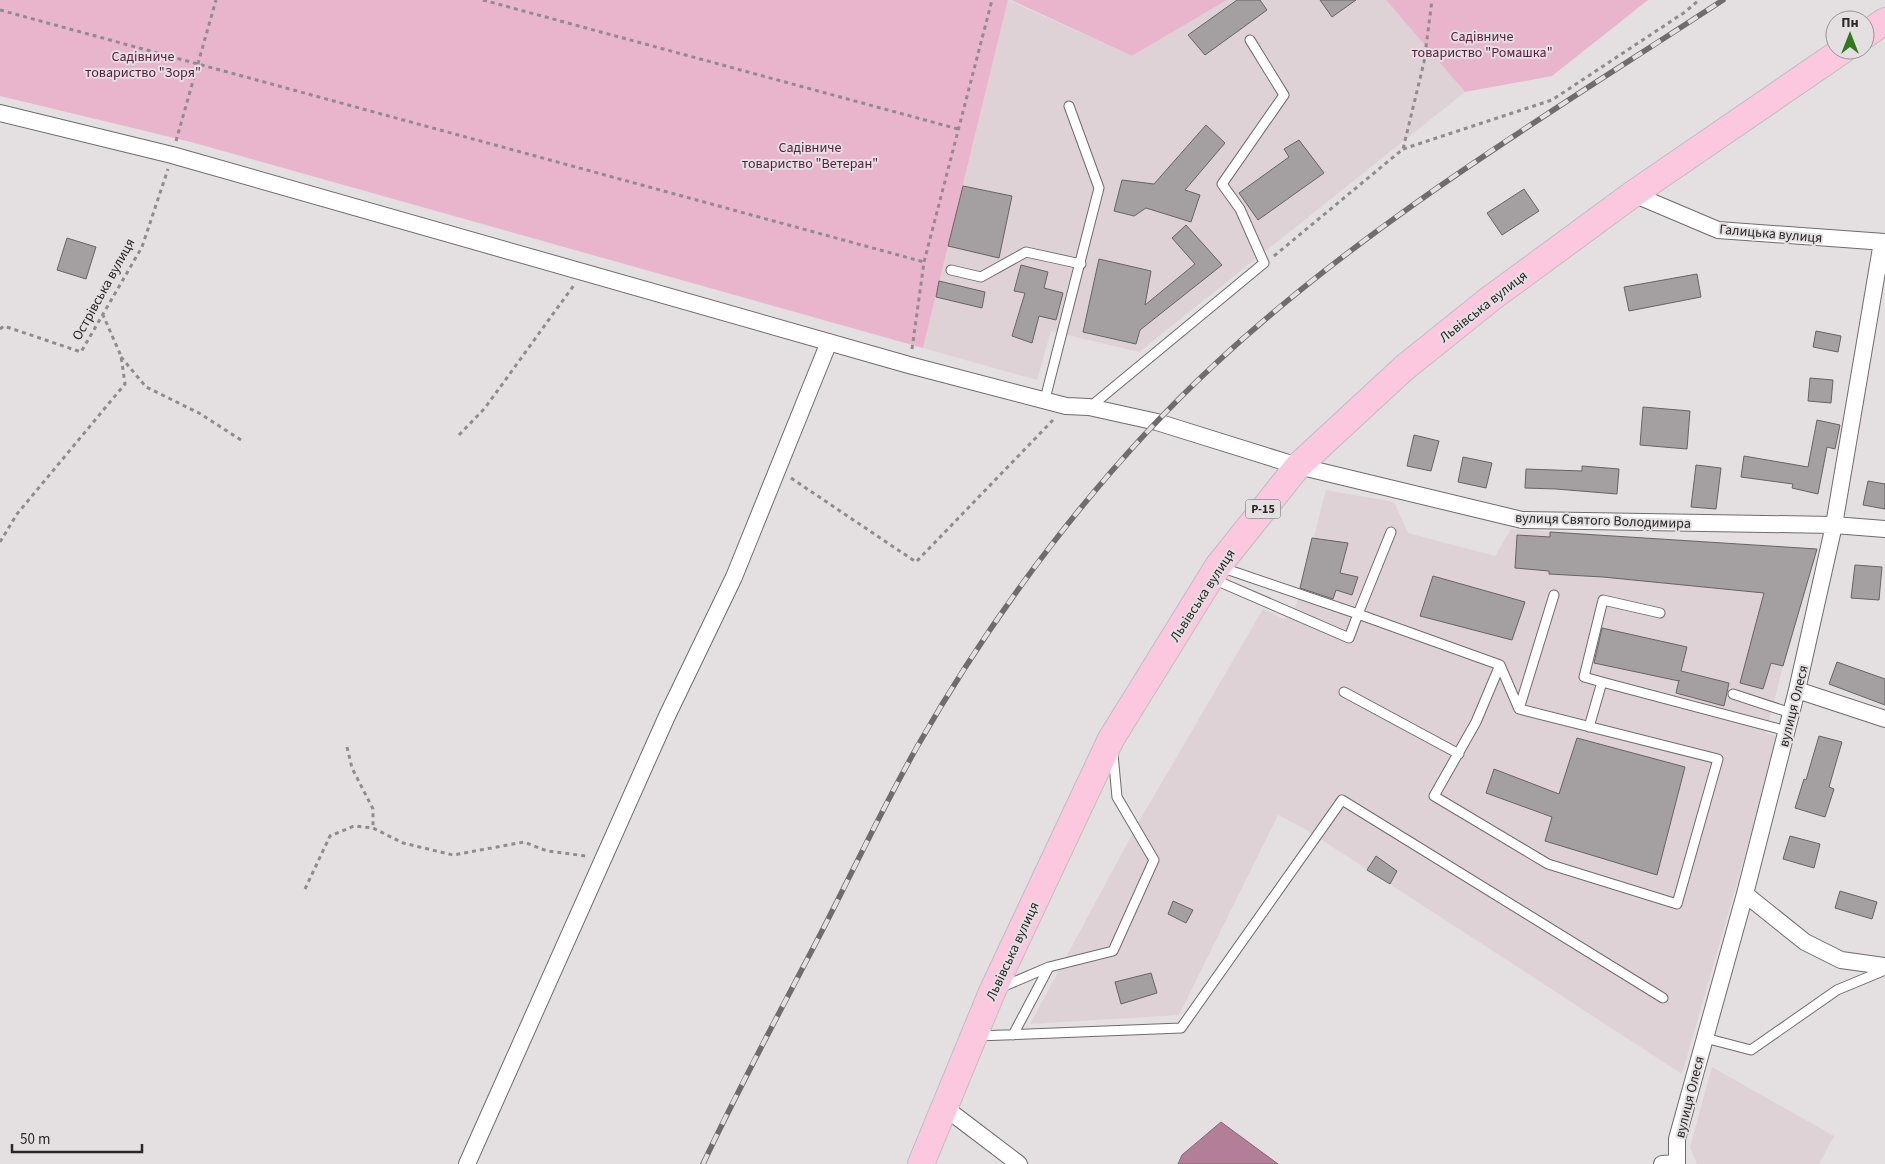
<svg xmlns="http://www.w3.org/2000/svg" width="1885" height="1164" viewBox="0 0 1885 1164" font-family="'Source Sans 3',sans-serif">
  <style>
    .built { fill: #dfd2d7 }
    .green { fill: #e9b5cd }
    .water { fill: #b37e97; stroke: #8a6476 }
    .building { fill: #a4a0a2; stroke: #676365 }
    .lines { fill: none; stroke-linecap: round; stroke-linejoin: round }
    .service-casing { stroke: #706b6d; stroke-width: 11 }
    .minor-casing { stroke: #706b6d; stroke-width: 18 }
    .primary-casing { stroke: #bfbebe; stroke-width: 28 }
    .path { stroke: #908c8e; stroke-width: 3; stroke-dasharray: 4 4; stroke-linecap: butt }
    .service { stroke: #fff; stroke-width: 9 }
    .minor { stroke: #fff; stroke-width: 16 }
    .primary { stroke: #fbc8e0; stroke-width: 26 }
    .rail-casing { stroke: #706c6e; stroke-width: 5.5 }
    .rail { stroke: #e4dfe1; stroke-width: 4; stroke-dasharray: 11; stroke-linecap: butt }
    .labels { text-anchor: middle; stroke-width: 4; stroke-linejoin: round; paint-order: stroke }
    .shield { fill: #e4dfe1; stroke: #615e60; stroke-width: 1 }
    .shield-label { font-size: 12px; font-weight: bold; fill: #292728 }
    .park-label { font-size: 14px; fill: #5b1b3f; stroke: #e4dfe1 }
    .street-label { font-size: 14px; fill: #292728; stroke: #e4dfe1 }
  </style>
  <rect width="100%" height="100%" fill="#e4dfe1"/>
  <path class="built" d="M1008 0 1132 56 1227 0H1386L1465 92 1139 352 1051 331 1037 380 923 348Z
    M1326 490 1394 502 1408 533 1495 556 1511 529 1817 549 1783 666 1766 733 1779 737 1682 1074 1305 829 1278 815 1179 1015 1030 1024 1141 818 1263 609 1284 619 1296 606Z
    M1712 1067 1834 1136 1819 1164H1697L1690 1147Z"/>
  <path class="green" d="M0 0H1008L923 348 191 142 0 96Z
    M1011 0H1227L1132 56Z
    M1386 0H1648L1552 76 1465 92Z"/>
  <path class="water" d="M1221 1122 1278 1164H1178L1182 1155Z"/>
  <path class="building" d="M1237 0H1260L1267 10 1205 55 1188 35Z
    M1320 0H1356L1332 17Z
    M1206 125 1225 143 1185 190 1200 195 1191 222 1146 208 1134 216 1114 211 1122 180 1154 184Z
    M1299 140 1324 173 1258 220 1239 193 1289 157 1284 149Z
    M963 186 1012 196 999 258 948 246Z
    M1524 189 1539 211 1502 235 1487 213Z
    M1186 225 1222 265 1140 330 1136 344 1083 332 1099 259 1151 271 1145 305 1195 264 1172 238Z
    M67 238 96 247 86 279 57 270Z
    M1021 265 1048 272 1044 288 1063 293 1056 320 1039 316 1032 343 1012 336 1025 293 1014 291Z
    M1697 274 1701 297 1629 311 1624 287Z
    M939 281 985 292 982 308 936 297Z
    M1816 331 1841 336 1838 352 1813 347Z
    M1810 378 1833 380 1831 403 1808 401Z
    M1643 407 1690 411 1687 449 1640 445Z
    M1817 420 1840 425 1835 449 1827 447 1818 494 1792 488 1793 484 1741 477 1744 456 1808 467Z
    M1414 435 1439 441 1431 471 1407 466Z
    M1463 457 1492 463 1486 488 1458 482Z
    M1696 465 1721 468 1716 509 1691 507Z
    M1582 466 1619 469 1617 494 1556 489 1525 488 1526 469 1582 471Z
    M1868 481 1885 484V509L1863 505Z
    M1550 532 1817 549 1783 666 1771 663 1763 689 1740 683 1764 593 1603 577 1549 574V571L1515 568 1517 535 1550 537Z
    M1312 538 1348 543 1340 573 1358 577 1352 595 1336 590 1333 599 1300 588Z
    M1855 565 1882 567 1879 600 1851 598Z
    M1433 576 1525 602 1512 640 1420 616Z
    M1602 628 1687 647 1681 671 1729 683 1724 706 1676 693 1679 680V681L1594 663Z
    M1837 662 1885 679V705L1829 684Z
    M1819 736 1842 742 1829 787 1834 789 1825 817 1795 808 1804 779 1806 780Z
    M1577 738 1685 767 1657 875 1545 841 1552 817 1486 793 1494 769 1559 794Z
    M1790 836 1820 844 1814 868 1783 859Z
    M1376 856 1397 871 1390 884 1367 870Z
    M1840 891 1877 902 1872 919 1835 908Z
    M1173 901 1193 910 1186 923 1168 914Z
    M1151 973 1157 993 1121 1004 1115 982Z"/>
  <g class="lines">
    <defs>
      <path id="service" d="M951 270 981 277 1026 252 1081 264
        M1045 399 1099 188 1069 106
        M1090 407 1264 263 1240 209 1222 184 1284 95 1250 40
        M1220 567 1358 614 1391 532
        M1213 579 1349 638 1358 614 1500 665 1519 709 1718 759 1677 904 1548 864 1434 796 1476 722 1500 665
        M1602 682 1787 731
        M1344 692 1459 754
        M1733 694 1791 713
        M1519 709 1554 595
        M1589 727 1602 682 1584 677 1603 600 1660 613
        M1002 987 1049 967 1113 951 1154 860 1117 797 1113 754
        M1013 1035 1049 967
        M977 1036 1181 1028 1342 800 1663 998
        M1705 1038 1751 1050 1837 990 1885 970"/>
      <path id="minor" d="M0 113 172 155 909 365 1066 406 1089 407 1157 422 1298 466 1522 520 1834 525 1885 529
        M1633 194 1718 230 1885 242
        M1797 690 1885 719
        M1745 894 1805 942 1841 960 1885 966
        M944 1107 1019 1164
        M1677 1163V1139L1745 894 1797 690 1834 525 1882 242
        M467 1164 667 716 734 577 829 342
        M1662 1164 1677 1163"/>
      <path id="primary" d="M1865 35 1885 21
        M921 1164 992 992 1111 739 1218 566 1298 466 1404 368 1490 299 1633 194 1843 50"/>
    </defs>
    <use href="#service" class="service-casing"/>
    <use href="#minor" class="minor-casing"/>
    <use href="#primary" class="primary-casing"/>
    <path class="path" d="M483 0 958 129
      M0 10 924 262
      M176 141 216 0
      M1403 149 1552 100 1685 12 1699 0
      M1274 256 1403 149 1424 62 1432 0
      M0 329 4 326 81 352 142 247 168 169
      M912 349 924 262 992 0
      M121 357 146 387 199 413 241 440
      M459 435 485 408 574 285
      M791 478 916 562 1053 420
      M0 542 17 514 125 384 121 356 103 315
      M347 747 352 768 373 809V828
      M305 889 330 836 354 826 373 828 403 843 453 855 524 842 547 851 586 856"/>
    <use href="#service" class="service"/>
    <use href="#minor" class="minor"/>
    <use href="#primary" class="primary"/>
    <defs>
      <path id="rail" d="M703 1164C740 1085 782 1008 822 931 854 869 883 807 917 747 995 610 1098 473 1214 365 1366 223 1549 114 1723 0"/>
    </defs>
    <use href="#rail" class="rail-casing"/>
    <use href="#rail" class="rail"/>
  </g>
  <g class="labels">
    <rect class="shield" x="1245.5" y="499.5" width="35" height="19" rx="4"/>
    <g class="shield-label">
      <text x="1263" y="513">Р-15</text>
    </g>
    <g class="park-label">
      <text x="1482" y="41">Садівниче<tspan x="1482" dy="16">товариство "Ромашка"</tspan></text>
      <text x="143" y="61">Садівниче<tspan x="143" dy="16">товариство "Зоря"</tspan></text>
      <text x="810" y="152">Садівниче<tspan x="810" dy="16">товариство "Ветеран"</tspan></text>
    </g>
    <g class="street-label">
      <text transform="translate(1771 233) rotate(5)" y="5">Галицька вулиця</text>
      <text transform="translate(103 289) rotate(-61)" y="5">Острівська вулиця</text>
      <text transform="translate(1483 306) rotate(-38)" y="5">Львівська вулиця</text>
      <text transform="translate(1603 520) rotate(2)" y="5">вулиця Святого Володимира</text>
      <text transform="translate(1202 595) rotate(-57)" y="5">Львівська вулиця</text>
      <text transform="translate(1793 706) rotate(-76)" y="5">вулиця Олеся</text>
      <text transform="translate(1012 951) rotate(-65)" y="5">Львівська вулиця</text>
      <text transform="translate(1689 1097) rotate(-76)" y="5">вулиця Олеся</text>
    </g>
  </g>
  <g transform="translate(1850 35)"><circle r="24" fill="#e4dfe1" stroke="#999597"/>
  <path d="M0-4L9 19L0 12L-9 19Z" fill="#31791d"/>
  <text y="-8" font-size="14" font-weight="bold" text-anchor="middle" fill="#292728">Пн</text>
  </g>
  <path d="M12 1144v8h130v-8" fill="none" stroke="#292728" stroke-width="2.5"/>
  <text x="20" y="1144" font-size="15" fill="#292728" stroke="#e4dfe1" stroke-width="4" paint-order="stroke">50 m</text>
</svg>
